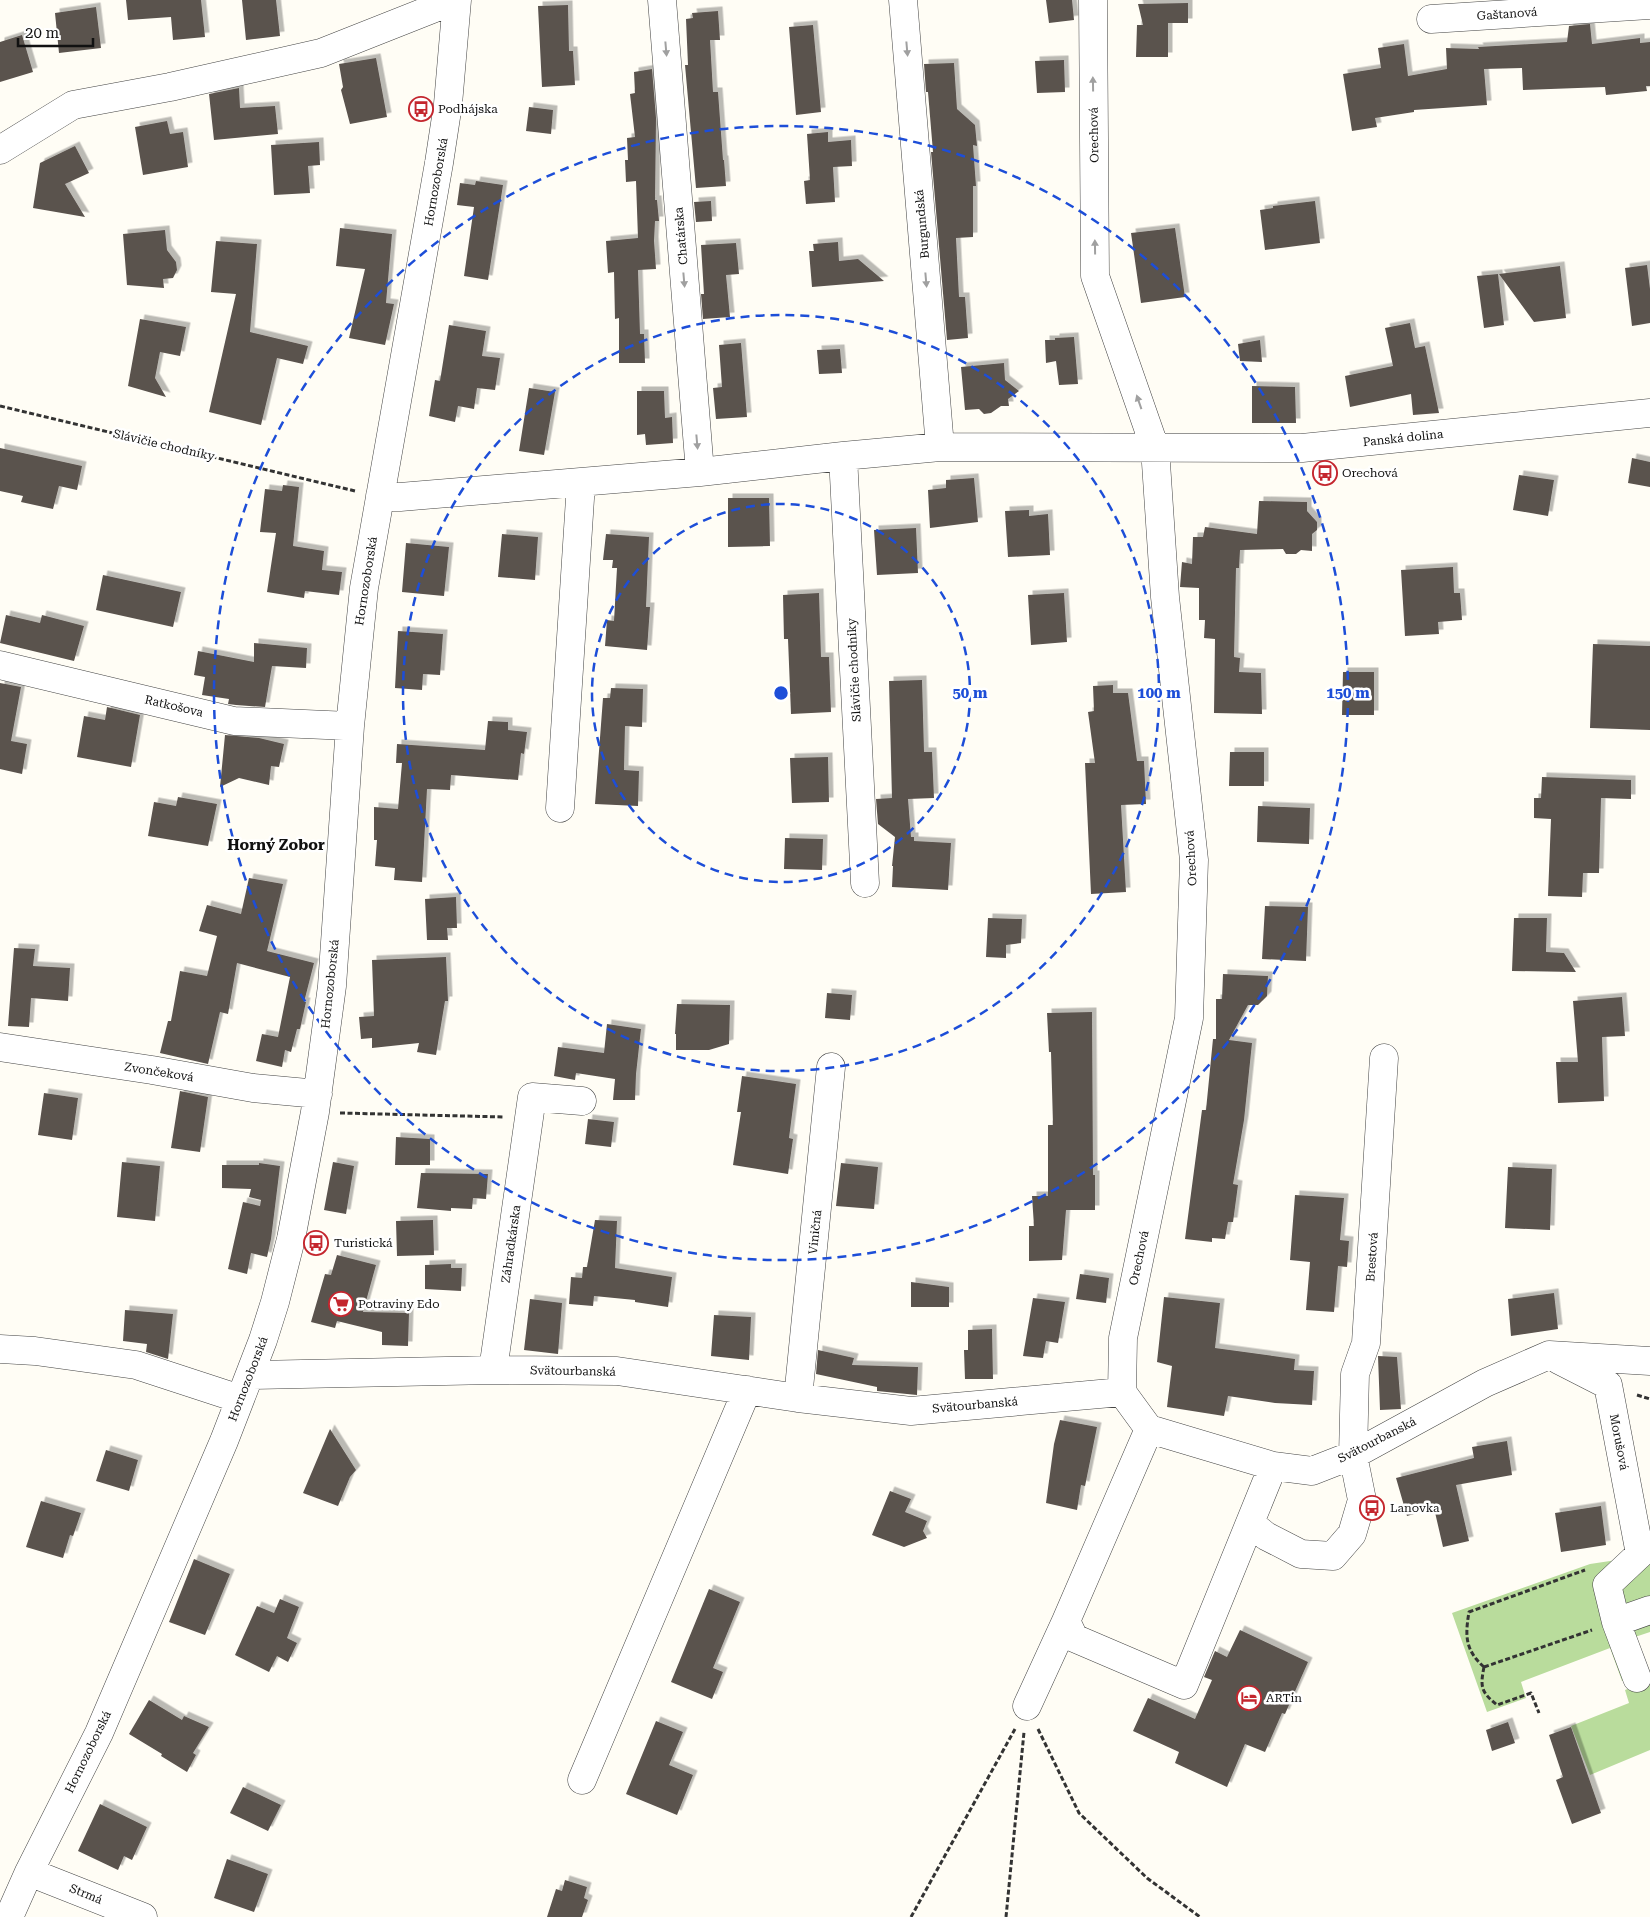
<svg xmlns="http://www.w3.org/2000/svg" width="1650" height="1917" viewBox="0 0 1650 1917" font-family="'Roboto Serif',serif">
  <style>
    .forest { fill: #b9dc9c }
    .building { fill: #5a524d; filter: url(#shadow) }
    .lines { fill: none; stroke-linecap: round; stroke-linejoin: round }
    .minor-casing { stroke: #444; stroke-width: 29 }
    .path { stroke: #333; stroke-width: 3; stroke-dasharray: 5 2.5; stroke-linecap: butt }
    .minor { stroke: #fff; stroke-width: 28 }
    .oneway { fill: #a0a0a0 }
    .ring { fill: none; stroke: #1d4ed8; stroke-width: 2.5; stroke-dasharray: 9 6 }
    .labels { text-anchor: middle; stroke-width: 5; stroke-linejoin: round; paint-order: stroke }
    .street-label { font-size: 12px; fill: #111; stroke: #fff }
    .poi-label { font-size: 12px; fill: #111; stroke: #fff; text-anchor: start }
    .quarter-label { font-size: 15px; font-weight: bold; fill: #111; stroke: #fff }
    .centre { fill: #1d4ed8; stroke: #fff; stroke-width: 2.5 }
    .ring-label { font-size: 15px; text-anchor: middle; font-weight: bold; fill: #1d4ed8; stroke: #fff; stroke-width: 5; stroke-linejoin: round; paint-order: stroke }
  </style>
  <defs>
    <filter id="shadow"><feDropShadow dx="4.5" dy="-4.5" stdDeviation="0" flood-color="#0004"/></filter>
  </defs>
  <rect width="100%" height="100%" fill="#fffdf5"/>
  <path class="forest" d="M1650 1555V1632L1635 1637 1646 1672 1622 1681 1610 1648 1521 1682 1526 1698 1487 1712 1452 1613 1590 1564Z
    M1650 1680V1750L1590 1775 1571 1726 1629 1703 1625 1690Z"/>
  <path class="building" d="M126 0H201L205 37 173 40 171 17 128 20Z
    M242 0H276L280 36 246 40Z
    M1046 0H1072L1074 20 1049 23Z
    M1188 3V23H1168V57H1136L1137 25H1143L1138 4Z
    M568 5 569 51H573L575 85 542 87 538 6Z
    M96 7 101 48 59 53 55 13Z
    M718 11 720 40H710L713 92H718L723 160H724L726 186 696 188 685 65H688L686 19 693 18 692 13Z
    M1590 24 1592 44 1640 38V43L1650 42V86H1646L1647 91 1606 95 1605 87 1523 90 1522 68 1484 69 1487 105 1414 110V112L1375 118 1377 127 1352 131 1343 74 1381 68 1378 48 1404 44 1408 76 1447 69 1446 48 1479 49 1478 47 1567 42 1569 26Z
    M813 25 821 112 796 115 789 27Z
    M22 35 33 72 0 82V42Z
    M376 58 387 117 350 124 341 90 343 87 339 64Z
    M1064 60 1065 92 1037 93 1035 61Z
    M954 63 957 109 975 125 977 146 973 145 976 186H973V237L956 238 959 297H965L968 338 947 340 931 152H933L928 92H926L924 64Z
    M652 69 656 118 655 200H657L659 221H655L654 241 656 269 638 270 640 334H644L645 363H619V318L615 319 614 272 608 273 606 241 638 238 636 181 626 182 625 160H628L627 138 635 137 630 94 635 93 634 72Z
    M239 88 240 108 275 106 278 134 214 140 209 94Z
    M529 107 553 110 551 134 526 131Z
    M167 121 170 134 183 132 188 167 143 175 135 127Z
    M828 132V142L851 140 852 166 833 167 835 202 806 204 804 181 810 180 807 134Z
    M319 142 320 165 308 166 310 193 274 195 271 145Z
    M75 146 89 173 65 184 85 217 33 208 40 163Z
    M476 181 503 185 488 280 464 276 474 207 457 205 460 183 475 185Z
    M711 201 712 221 696 222 694 202Z
    M1315 201 1320 243 1265 250 1260 210 1273 208V206Z
    M340 228 392 234 386 303 394 304 385 345 349 338 365 269 336 266Z
    M1175 228 1185 297 1141 303 1131 233Z
    M165 230 167 250 176 262 177 270 173 278 163 279 164 288 127 285 123 234Z
    M216 241 257 244 250 332 308 346 303 364 277 358 261 425 209 412 236 294 211 292Z
    M838 242 839 261 858 259 884 281 812 287 809 251H814L813 244Z
    M736 243 739 274 726 275 730 317 703 319 701 294H704L701 245Z
    M1647 265 1650 289V323L1632 326 1625 268Z
    M1560 266 1566 318 1534 322 1499 274Z
    M1498 274 1504 325 1484 328 1477 276Z
    M140 319 186 327 180 356 160 352 155 378 166 397 128 386Z
    M1410 323 1415 348 1425 346 1439 413 1413 415 1411 394 1350 407 1345 376 1393 366 1385 328Z
    M449 325 486 331 482 356 500 358 495 390 477 388 474 409 458 406 455 422 429 416 435 380 440 381Z
    M1074 337 1078 384 1059 385 1056 361 1046 363 1045 340H1055V338Z
    M1260 340 1262 362 1240 361 1238 344Z
    M741 343 747 417 716 419 713 388 722 387 719 345Z
    M840 349 842 373 819 374 817 350Z
    M1004 363 1005 380 1019 391 1008 399 1009 406H1001L991 413 984 414 979 409 965 410 961 367Z
    M1252 386 1295 387 1296 423H1252Z
    M529 388 555 392 544 455 519 451Z
    M637 391H664L665 418 672 417 673 443 646 445 645 434 637 435Z
    M0 448 82 466 77 490 59 486 53 509 21 502 23 496 0 491Z
    M1632 458 1650 462V487L1628 483Z
    M1519 475 1554 480 1548 516 1513 510Z
    M974 478 978 522 930 528 928 490 946 488V480Z
    M283 485 299 487 293 546 324 551 322 570 342 572 339 595 305 591 304 598 267 592 276 533 260 532 265 489 282 491Z
    M728 498H769L770 546 728 547Z
    M1259 501 1307 502V511L1317 522V530L1312 534V551L1301 550 1296 554H1286L1283 549 1240 550 1239 568H1236L1234 657 1240 658 1239 672 1261 673 1262 714 1214 713 1215 639 1204 638 1205 620H1199V588L1180 587 1182 562 1192 564 1193 537H1203L1205 527 1257 534Z
    M1029 510V516L1048 514 1050 555 1008 557 1005 511Z
    M916 528 918 573 877 575 874 530Z
    M502 534 538 537 535 580 498 577Z
    M606 534 649 537 646 607H650L647 650 605 646 607 620 614 621 617 568H612L613 560H603Z
    M406 543 449 547 444 596 402 592Z
    M1453 567 1454 593H1460L1462 620 1438 622 1439 634 1405 636 1401 570Z
    M103 575 181 592 173 627 96 610Z
    M819 593 821 657H829L831 712 791 714 788 639H784L783 595Z
    M1064 593 1067 642 1031 645 1028 595Z
    M6 615 40 623 42 615 84 626 74 661 0 643Z
    M398 631 443 634 440 675 423 674 422 690 395 688Z
    M254 643 307 648 306 668 272 666 265 707 236 705 228 704 229 699 202 695 205 677 194 675 198 651 254 662Z
    M1593 644 1650 646V730L1590 728Z
    M1343 672H1374V715H1342Z
    M922 680 924 752H932L934 798 908 799 911 837H914V841L951 843 948 890 892 887 893 866H892L895 837 878 824 876 799 892 798 889 681Z
    M0 683 21 687 11 741 27 744 22 774 0 769Z
    M1113 685V693H1128L1137 761H1144L1146 804 1121 805 1126 892 1091 894 1085 763H1095L1088 712 1094 711 1093 686Z
    M611 688 643 689 642 727 625 726 624 770 639 771 638 806 595 804 603 698H610Z
    M107 707 140 715 131 767 77 757 84 716 105 720Z
    M488 721 508 722V730L527 732 524 754 521 753 518 780 451 775 450 790 427 789 422 882 394 880 395 868 375 866 377 840H374V807L398 809 402 763H396L397 744 485 750Z
    M225 735 259 738 284 744 279 767 271 766 269 785 239 778 220 787Z
    M1230 752H1264V786H1229Z
    M828 757 829 802 792 803 790 758Z
    M1542 777 1631 780V799L1601 798 1599 873H1583L1582 897 1548 896 1551 819 1534 818V798H1541Z
    M178 797 217 804 208 846 148 836 154 802 176 806Z
    M1258 806 1310 808 1309 844 1257 842Z
    M785 838 823 839 822 870 784 869Z
    M249 878 283 884 267 951 314 963 304 1002H306L300 1029H297L291 1052 285 1050 282 1067 256 1061 262 1034 278 1037 290 977 237 963 228 1014 220 1012 208 1064 160 1053 168 1021H171L180 971 207 976 217 936 199 931 207 905 241 914Z
    M456 897 457 928H447L448 940H427L425 899Z
    M1265 906 1308 907 1306 961 1262 959Z
    M988 918 1022 919 1021 943 1006 945V958L986 957Z
    M1514 918H1547L1546 952 1564 953 1576 972 1512 971Z
    M14 948 35 949 33 966 70 968 68 1001 31 998 29 1027 8 1026Z
    M446 957 448 1001H445L436 1055 417 1052 419 1043 372 1048V1038L361 1039 359 1017 374 1016 372 960Z
    M1223 974 1268 976 1267 996 1258 1005H1248L1229 1040 1252 1043 1244 1120 1233 1184 1238 1185 1233 1222H1228L1225 1239 1212 1238V1242L1185 1239 1202 1110H1206L1213 1039H1216V999H1222Z
    M827 993 852 995 850 1020 825 1018Z
    M1622 997 1625 1036 1602 1037 1604 1101 1558 1103 1556 1062H1578L1573 1001Z
    M677 1004 730 1005 729 1044 709 1050H676V1034H675Z
    M1092 1012 1093 1175H1095V1210H1066L1062 1260 1029 1261V1226H1034L1032 1196H1048V1125H1053L1051 1052H1049L1047 1013Z
    M607 1024 641 1029 636 1074 635 1100H613L615 1079 576 1073 575 1080 554 1076 558 1047 604 1053Z
    M742 1076 796 1084 789 1138 793 1139 788 1174 733 1165 741 1112H737Z
    M180 1091 208 1097 200 1152 171 1148Z
    M44 1093 78 1098 72 1140 38 1135Z
    M588 1119 614 1122 611 1147 585 1144Z
    M396 1137 430 1139V1165H395Z
    M122 1162 160 1166 155 1221 117 1217Z
    M333 1162 354 1166 346 1214 324 1210Z
    M259 1163 280 1166 271 1239 267 1257 251 1253 247 1274 228 1269 243 1202 260 1206 261 1200 249 1197 251 1189 222 1188V1165H259Z
    M841 1163 878 1167 874 1209 836 1206Z
    M1508 1167 1552 1169 1550 1230 1505 1228Z
    M421 1173 488 1174 486 1199 473 1198 472 1209 451 1208V1211L417 1208Z
    M1295 1195 1344 1198 1340 1240 1349 1241 1347 1267 1338 1266 1334 1312 1306 1310 1310 1262 1290 1260Z
    M433 1220 434 1255 397 1256 396 1221Z
    M595 1220 617 1221 615 1268 672 1277 668 1307 635 1302V1300L594 1296 593 1306 569 1304 571 1277 582 1278 583 1267H587Z
    M337 1255 376 1265 363 1312 409 1313 408 1346 382 1345V1332L337 1321 335 1328 311 1322 325 1274 331 1275Z
    M451 1264V1268H462L461 1291 425 1289V1265Z
    M1080 1274 1109 1278 1106 1303 1076 1299Z
    M911 1282 949 1287V1307H911Z
    M1554 1293 1558 1329 1511 1336 1508 1299Z
    M1164 1297 1220 1303 1215 1348 1295 1359 1294 1370 1314 1371 1312 1405 1275 1403 1228 1396 1224 1416 1167 1407 1172 1366 1157 1362Z
    M1033 1298 1065 1302 1058 1343 1046 1341 1043 1358 1023 1356Z
    M530 1299 562 1303 558 1354 524 1350Z
    M125 1310 173 1314 168 1359 146 1352 147 1344 123 1341Z
    M714 1315 751 1317 749 1360 711 1356Z
    M992 1329 993 1379H965L964 1350H968V1330Z
    M818 1350 854 1358 852 1365 918 1367 917 1395 877 1391V1387L816 1374Z
    M1378 1356 1397 1357 1401 1409 1380 1410Z
    M1060 1420 1097 1427 1085 1486 1081 1485 1077 1510 1046 1503 1054 1444Z
    M330 1429 356 1470 350 1477 338 1506 303 1493Z
    M1507 1441 1512 1475 1456 1485 1469 1541 1443 1547 1434 1508 1407 1516 1396 1478 1474 1458 1472 1447Z
    M106 1450 138 1460 129 1491 96 1481Z
    M890 1491 911 1499 905 1512 927 1521 923 1531 927 1538 904 1547 872 1535Z
    M41 1501 81 1513 73 1536 70 1535 63 1558 26 1547Z
    M1601 1506 1606 1545 1561 1552 1555 1513Z
    M194 1559 230 1574 205 1635 169 1622Z
    M709 1589 740 1602 713 1668 723 1672 712 1699 671 1682Z
    M280 1599 299 1607 287 1638 297 1643 288 1662 277 1656 269 1672 235 1655 257 1606 274 1613Z
    M1240 1630 1308 1662 1285 1714 1282 1713 1265 1752 1245 1744 1227 1787 1175 1763 1179 1752 1133 1731 1148 1698 1195 1719 1212 1680 1204 1677 1215 1651 1227 1657Z
    M149 1700 182 1720 184 1716 209 1727 193 1753 196 1755 187 1772 161 1756 162 1754 129 1734Z
    M656 1721 683 1732 669 1765 693 1775 677 1815 626 1794Z
    M1508 1722 1515 1743 1492 1751 1486 1730Z
    M1571 1727 1601 1813 1572 1824 1556 1780 1563 1777 1549 1735Z
    M243 1787 281 1805 268 1831 230 1813Z
    M100 1804 147 1827 132 1860 124 1856 118 1870 78 1851Z
    M227 1859 268 1874 254 1912 214 1898Z
    M565 1880 587 1887 584 1898 588 1900 582 1917H547L556 1889 562 1891Z"/>
  <g class="lines">
    <defs>
      <path id="minor" d="M662 0 700 472
        M903 0 940 447
        M1093 0 1095 276 1155 448 1165 597 1194 860 1189 1018 1123 1338 1122 1392
        M1431 19 1650 5
        M0 150 73 105 170 87 321 53 455 0
        M843 456 865 883
        M380 496 400 497 700 472 843 456 940 447 1302 448 1650 413
        M0 665 234 721 350 726
        M560 808 581 483
        M0 1047 152 1070 253 1088 318 1094
        M0 1349 35 1351 136 1365 240 1399
        M1559 1360 1608 1385 1640 1554
        M493 1370 532 1097 582 1101
        M250 1375 493 1370 617 1371 798 1398 911 1411 1122 1392
        M1122 1392 1149 1429 1273 1466 1312 1471 1353 1455 1485 1383 1549 1355 1650 1361
        M798 1398 831 1067
        M1149 1429 1066 1621 1074 1638 1184 1685 1273 1466
        M1251 1524 1266 1536 1301 1554 1333 1556 1352 1534 1362 1500 1353 1455 1355 1374 1366 1343 1384 1058
        M1616 1622 1607 1585 1640 1554
        M1637 1678 1616 1622 1650 1610
        M1027 1706 1066 1621
        M582 1780 747 1390
        M29 1872 143 1917
        M9 1917 29 1872 99 1733 224 1441 263 1340 275 1302 291 1239 315 1112 332 986 350 726 364 588 439 163 448 104 457 0"/>
    </defs>
    <use href="#minor" class="minor-casing"/>
    <path class="path" d="M0 406 355 491
      M340 1113 504 1117
      M1637 1395 1650 1399
      M1484 1667C1465 1650 1465 1636 1469 1612L1585 1570
      M1484 1667 1592 1630
      M1484 1667C1480 1687 1481 1692 1497 1705L1531 1693 1539 1713
      M1038 1729 1079 1813 1147 1878 1200 1917
      M911 1917 1015 1729
      M1006 1917 1024 1732"/>
    <use href="#minor" class="minor"/>
  </g>
  <defs><path id="oneway-solid" d="M-6-.8H1V-3.2L6.5 0L1 3.2V.8H-6Z" transform="scale(1.25)"/></defs>
  <g class="oneway">
    <use href="#oneway-solid" transform="translate(666 49) rotate(85)"/>
    <use href="#oneway-solid" transform="translate(907 49) rotate(85)"/>
    <use href="#oneway-solid" transform="translate(1093 84) rotate(-91)"/>
    <use href="#oneway-solid" transform="translate(1095 247) rotate(-91)"/>
    <use href="#oneway-solid" transform="translate(684 280) rotate(85)"/>
    <use href="#oneway-solid" transform="translate(926 280) rotate(85)"/>
    <use href="#oneway-solid" transform="translate(1139 402) rotate(-109)"/>
    <use href="#oneway-solid" transform="translate(697 442) rotate(85)"/>
  </g>
  <g class="ring">
    <circle cx="781" cy="693" r="189"/>
    <circle cx="781" cy="693" r="378"/>
    <circle cx="781" cy="693" r="567"/>
  </g>
  <defs>
    <symbol id="bus-ring" viewBox="-11 -11 22 22"><circle r="9.5" fill="#fff" stroke="#c4262e" stroke-width="1.5"/><path d="M-5-6H5V4H4V6H2V4H-2V6H-4V4H-5ZM-3.5-4V0h7V-4ZM-3.5 1.2v1.5H-2V1.2ZM2 1.2v1.5H3.5V1.2Z" fill="#c4262e"/></symbol>
    <symbol id="supermarket-ring" viewBox="-11 -11 22 22"><circle r="9.5" fill="#fff" stroke="#c4262e" stroke-width="1.5"/><path d="M-6-5.5h2.5l.6 2H6L4.5 2H-2.5L-4.4-4H-6ZM-1.5 3.2a1.3 1.3 0 1 0 .1 0ZM3 3.2a1.3 1.3 0 1 0 .1 0Z" fill="#c4262e"/></symbol>
    <symbol id="hotel-ring" viewBox="-11 -11 22 22"><circle r="9.5" fill="#fff" stroke="#c4262e" stroke-width="1.5"/><path d="M-6-4.5h1.5V1H6V5H4.5V3h-9V5H-6ZM-4 0a1.8 1.8 0 1 1 3.6 0ZM.5 0V-2.5h3Q6-2.5 6 0Z" fill="#c4262e"/></symbol>
  </defs>
  <g fill-rule="evenodd">
    <use href="#bus-ring" x="407" y="95" width="28" height="28"/>
    <use href="#bus-ring" x="1311" y="459" width="28" height="28"/>
    <use href="#bus-ring" x="302" y="1229" width="28" height="28"/>
    <use href="#supermarket-ring" x="327" y="1290" width="28" height="28"/>
    <use href="#bus-ring" x="1358" y="1494" width="28" height="28"/>
    <use href="#hotel-ring" x="1235" y="1684" width="28" height="28"/>
  </g>
  <g class="labels">
    <g class="street-label">
      <text transform="translate(1507 14) rotate(-4)" y="4">Gaštanová</text>
      <text transform="translate(1094 135) rotate(-91)" y="4">Orechová</text>
      <text transform="translate(436 182) rotate(-80)" y="4">Hornozoborská</text>
      <text transform="translate(922 224) rotate(-95)" y="4">Burgundská</text>
      <text transform="translate(681 236) rotate(-95)" y="4">Chatárska</text>
      <text transform="translate(1403 438) rotate(-6)" y="4">Panská dolina</text>
      <text transform="translate(164 445) rotate(13)" y="4">Slávičie chodníky</text>
      <text transform="translate(366 581) rotate(-81)" y="4">Hornozoborská</text>
      <text transform="translate(854 670) rotate(-93)" y="4">Slávičie chodníky</text>
      <text transform="translate(174 706) rotate(13)" y="4">Ratkošova</text>
      <text transform="translate(1191 858) rotate(-93)" y="4">Orechová</text>
      <text transform="translate(330 984) rotate(-84)" y="4">Hornozoborská</text>
      <text transform="translate(159 1072) rotate(9)" y="4">Zvončeková</text>
      <text transform="translate(815 1232) rotate(-84)" y="4">Viničná</text>
      <text transform="translate(511 1244) rotate(-82)" y="4">Záhradkárska</text>
      <text transform="translate(1372 1257) rotate(-86)" y="4">Brestová</text>
      <text transform="translate(1139 1258) rotate(-78)" y="4">Orechová</text>
      <text transform="translate(573 1371) rotate(1)" y="4">Svätourbanská</text>
      <text transform="translate(248 1379) rotate(-69)" y="4">Hornozoborská</text>
      <text transform="translate(975 1405) rotate(-5)" y="4">Svätourbanská</text>
      <text transform="translate(1377 1440) rotate(-27)" y="4">Svätourbanská</text>
      <text transform="translate(1619 1442) rotate(79)" y="4">Morušová</text>
      <text transform="translate(88 1752) rotate(-64)" y="4">Hornozoborská</text>
      <text transform="translate(86 1894) rotate(22)" y="4">Strmá</text>
    </g>
    <g class="poi-label">
      <text x="438" y="113">Podhájska</text>
      <text x="1342" y="477">Orechová</text>
      <text x="334" y="1247">Turistická</text>
      <text x="358" y="1308">Potraviny Edo</text>
      <text x="1390" y="1512">Lanovka</text>
      <text x="1266" y="1702">ARTin</text>
    </g>
    <g class="quarter-label">
      <text x="276" y="850">Horný Zobor</text>
    </g>
  </g>
  <circle cx="781" cy="693" r="8" class="centre"/>
  <g class="ring-label">
    <text x="970" y="698">50 m</text>
    <text x="1159" y="698">100 m</text>
    <text x="1348" y="698">150 m</text>
  </g>
  <path d="M18 38v8h75v-8" fill="none" stroke="#111111" stroke-width="2.5"/>
  <text x="25" y="38" font-size="15" fill="#111111" stroke="#ffffff" stroke-width="4" paint-order="stroke">20 m</text>
</svg>
